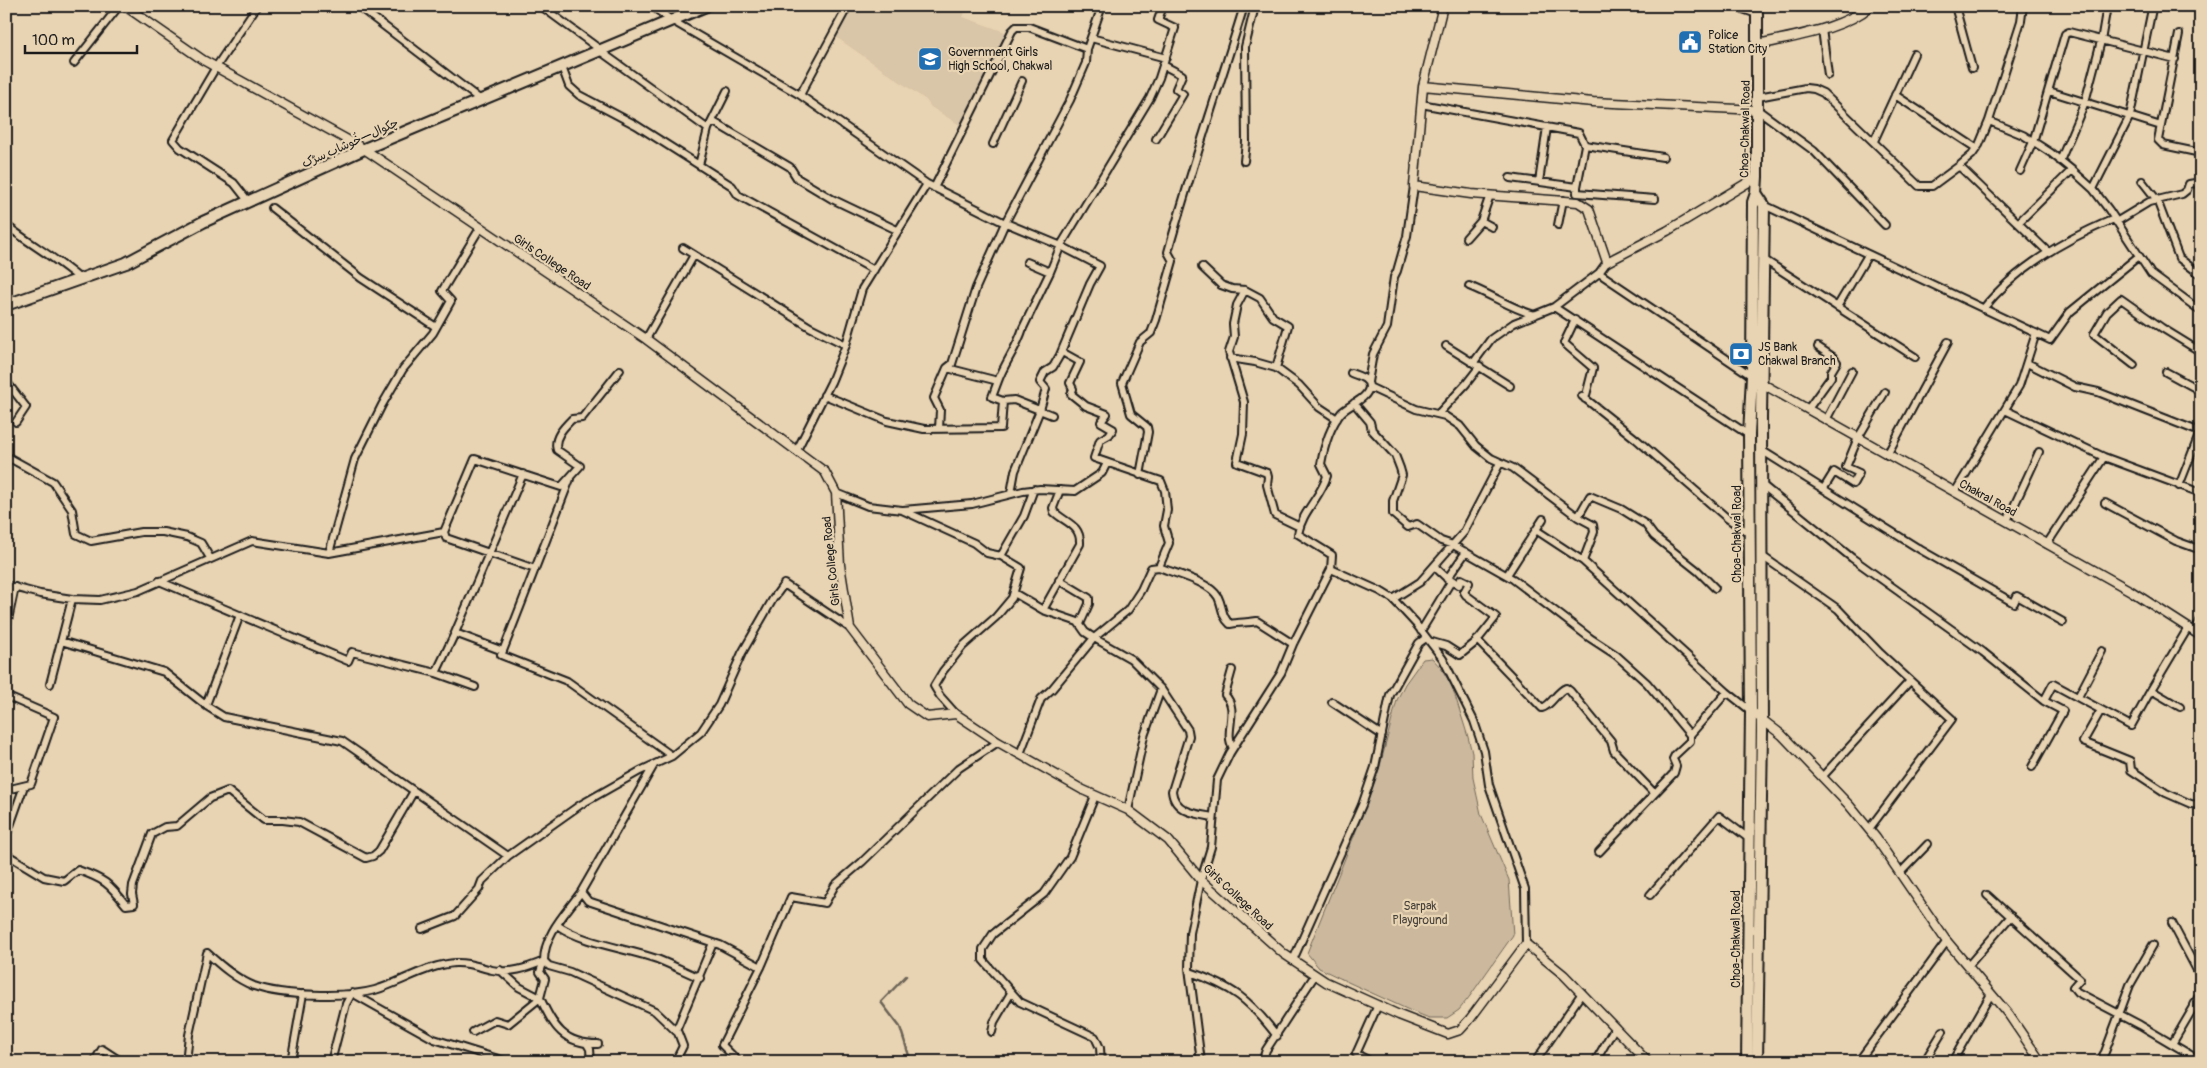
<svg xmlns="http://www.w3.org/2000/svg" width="2207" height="1068" viewBox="0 0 2207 1068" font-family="Pangolin,'Playpen Sans Arabic',sans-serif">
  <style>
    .built { fill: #d9c5a7 }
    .green { fill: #cbb89d; stroke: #746a5c }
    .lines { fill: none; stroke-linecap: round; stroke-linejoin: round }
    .stream { stroke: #6b6356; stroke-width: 2.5 }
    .minor-casing { stroke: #1c1c1c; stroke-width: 10 }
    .tertiary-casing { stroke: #1c1c1c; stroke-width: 11 }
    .secondary-casing { stroke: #1c1c1c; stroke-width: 12 }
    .trunk-casing { stroke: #1c1c1c; stroke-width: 14 }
    .minor { stroke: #e8d3b2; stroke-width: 6 }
    .tertiary { stroke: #e8d3b2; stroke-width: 8 }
    .secondary { stroke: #e8d3b2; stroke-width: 9 }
    .trunk { stroke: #e8d3b2; stroke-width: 10 }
    .labels { text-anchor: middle; stroke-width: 4.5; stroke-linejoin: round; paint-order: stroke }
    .poi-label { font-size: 12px; fill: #1c1c1c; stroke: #e8d3b2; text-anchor: start }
    .street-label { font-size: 12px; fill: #1c1c1c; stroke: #e8d3b2 }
    .park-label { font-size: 12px; fill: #48433c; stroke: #e8d3b2 }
  </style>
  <rect width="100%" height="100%" fill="#e8d3b2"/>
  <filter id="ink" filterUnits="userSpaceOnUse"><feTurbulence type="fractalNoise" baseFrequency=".02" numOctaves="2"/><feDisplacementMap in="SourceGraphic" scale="10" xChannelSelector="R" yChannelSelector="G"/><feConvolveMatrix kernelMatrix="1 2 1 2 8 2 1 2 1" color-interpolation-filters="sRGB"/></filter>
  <g filter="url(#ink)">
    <path class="built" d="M849 6H964L967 8 963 17 1005 32 963 127 931 107 926 100 836 37Z"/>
    <path class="green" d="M1432 658 1441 668 1452 686 1468 737 1472 753 1473 778 1481 814 1509 880 1513 935 1470 996 1459 1010 1447 1018H1429L1409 1010 1350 983 1319 968 1307 953 1360 821 1380 766 1397 700 1405 684 1423 659Z"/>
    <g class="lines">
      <path class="stream" d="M906 976 881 1002 900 1027 911 1062"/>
      <defs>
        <path id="minor" d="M358 6 482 101
          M541 6 598 48
          M652 6 671 20 800 95 848 6
          M1955 6 1972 68
          M1822 29 1828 75
          M2179 34 2158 140 2163 145 2201 153
          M1091 38 1166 58
          M600 51 708 129
          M74 63 119 6
          M562 67 569 86 579 95 636 125 732 186 738 195 874 270
          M2049 91 2161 126
          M800 95 927 184 1001 221 1059 245 1100 266 1090 284 1060 355 1053 367 1045 372 1040 382 1046 389 1040 410 1015 471 1011 493
          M1895 95 1976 148
          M1758 97 1806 88 1814 89 1823 93 1919 186H1932L1959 166 1972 155 1979 145 1989 121 2021 21 2023 6
          M1421 104 1579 133 1585 145 1663 157
          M1758 110 1814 151 1885 225
          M712 121 790 167 797 178 832 199 897 230
          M1989 121 2023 135 2051 153 2072 170 2093 189 2109 210 2151 274 2201 311
          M1156 139 1183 94 1176 89 1182 75 1163 65
          M1874 141 1914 54
          M993 144 1022 81
          M1244 161 1246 142 1245 47 1255 6
          M2060 161 2085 102 2101 41 2107 6
          M699 165 708 129 727 91
          M1959 166 2048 252
          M2020 171 2033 142 2065 34 2069 32 2175 59
          M1510 178 1577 187 1585 145
          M2142 181 2157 200 2179 258 2201 275
          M1539 182 1547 127
          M1577 187V193L1655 199
          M934 188 1012 31 1016 27H1029L1087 49
          M2093 189 2130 116 2152 9
          M1490 195 1481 221 1492 227
          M249 202 234 183 180 148 173 140 216 67 257 6
          M1764 205 2050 340 2070 312 2139 256
          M272 208 361 278 436 327
          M2116 222 2149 202 2182 194 2187 190 2189 184 2195 183 2201 186
          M2018 223 2072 170
          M6 225C31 245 58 259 81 280
          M1558 225 1563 200
          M1466 238 1481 221
          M683 248 810 327 846 345
          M1763 259 1915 357
          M1027 262 1050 272
          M1202 267 1221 285 1232 289 1245 290 1260 298 1273 317 1288 326 1276 368
          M1599 273 1752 376
          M1469 286C1492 295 1512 309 1535 315
          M1245 290 1237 305 1233 324 1234 337 1229 352 1244 402 1243 434 1237 462 1267 473 1268 477 1267 485 1275 515 1300 527
          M1554 307 1749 435
          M1837 307 1868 255
          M1983 309C2016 267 2066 239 2114 219
          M1575 320 1564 343 1593 368 1585 399
          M646 339 694 255
          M1446 346 1510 386
          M1230 358 1255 362 1276 368 1299 385 1319 407 1337 419
          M1474 362 1491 339 1514 323 1554 307 1599 273 1607 262
          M2027 363 2075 387 2098 392 2200 432
          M2134 365 2094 334 2107 312 2121 299 2162 328 2201 352
          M2166 372 2201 391
          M6 381 26 407 16 422
          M998 381C1005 362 1017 348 1023 328L1050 272 1061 245 1150 98 1159 78 1175 28 1158 20 1163 6
          M1368 382 1373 354 1387 327 1394 277 1397 271 1407 236 1414 186
          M1369 387 1416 409 1445 416 1460 426 1476 446 1491 458 1513 468 1578 517 1593 525 1594 532 1583 561
          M824 395 887 421 924 429 1001 428 1003 401
          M1582 396 1636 439 1727 518 1749 533
          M1354 403 1370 422 1372 430 1395 455 1400 468 1402 475 1393 501V514L1408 527 1417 524 1441 541 1453 545 1513 579 1590 638 1616 655 1647 683 1690 735
          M1808 409 1831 377V372L1837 362 1833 357 1818 347
          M2005 410 2104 457 2201 493
          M1438 414 1466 384 1480 366
          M1052 415 1014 400 1003 401 992 397 998 381 947 368 952 364 976 288 1005 223 1070 100 1086 63 1087 49 1102 6
          M1826 420 1852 371
          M939 429 940 410 934 398 947 368
          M797 450 831 382 846 345 862 289 927 184
          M1761 450 1921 550 2014 603 2017 596 2063 622
          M1887 455 1948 342
          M6 456 53 482 72 510 76 534 91 541 141 532H163L187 537 201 543 210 558
          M523 474 455 633 503 651 570 479
          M1140 475 1148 432 1147 427 1131 414 1122 383 1140 342 1151 333 1156 320 1173 261 1168 252C1191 169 1219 88 1244 6
          M1761 484 1852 558 1983 652 2044 701 2063 711 2032 767
          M2179 486 2201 430
          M1824 488 1834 472 1853 484 1859 473 1846 467 1858 438 1885 392
          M1955 492 2019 386 2036 333
          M836 493 868 506 902 510 974 543 987 553 1001 556 1021 568 1012 598 996 617 963 646 943 671 934 686 940 696 956 714
          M2105 503 2176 541 2201 550
          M903 510 972 504 1023 491 1040 489 1075 491 1102 473 1107 463
          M1578 517 1590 496 1621 509 1645 524 1654 536 1698 571 1715 588
          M2007 521 2039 452
          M1536 530 1583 561 1727 692 1751 711
          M2047 544 2104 457
          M329 553 355 459 382 405 403 369 433 333 451 301 442 291 480 228
          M1001 556 1024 516 1034 489
          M1762 556 1838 609 1880 653 1952 719 1869 829
          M1434 566 1450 581
          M1159 567C1175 574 1209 581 1218 597 1223 607 1221 616 1230 624 1240 622 1247 623 1257 621L1293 644
          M535 569 446 538 444 532 475 459 561 487 580 466 557 450C553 438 564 427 572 419L582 418 620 370
          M1331 569 1332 555 1298 534C1302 511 1321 497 1327 476L1321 464C1324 447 1330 427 1341 413 1348 405 1368 399 1369 387 1369 378 1358 376 1351 373
          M1507 575 1543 519
          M1447 579 1466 552
          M1059 580 1089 598V604L1080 624
          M159 581 348 661 352 652 436 673
          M6 585 40 594 72 599 100 600 138 591 252 541 329 553 444 532
          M1014 593 1043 610 1078 622 1085 632 1094 638 1131 659 1161 689 1188 730 1189 736 1172 791C1174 812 1196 814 1213 817
          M1393 599 1420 582 1464 532 1500 463
          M1043 610 1080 544C1081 525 1066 523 1054 512L1053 508 1060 490
          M6 629 15 587
          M1421 631 1452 580 1459 585 1461 579 1469 583 1464 592 1466 595 1496 617 1476 642 1460 655 1446 646 1432 642
          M2194 632 2201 619
          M455 633 436 673 475 687
          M1477 640 1542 708C1552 705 1556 692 1566 688L1570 691 1611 741 1614 751 1654 793
          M61 641 164 672 208 707 224 717 342 741 508 856 580 805 640 771 672 756 701 732 719 705 742 653 773 599 784 584 850 628
          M503 651 501 655 567 681 672 756
          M1232 670 1225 695C1240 710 1223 732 1233 748
          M50 684 72 599
          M6 696 54 717 31 784 6 790
          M2078 697 2102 651
          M2044 701 2053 684 2131 726 2151 690
          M1332 702 1382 735
          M206 705 240 615
          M2180 707 2151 690 2188 628
          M2101 710 2083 742 2130 761 2131 770 2166 793 2191 804 2201 805
          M1020 754 1041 699 1052 689 1094 638 1128 610 1141 590 1151 568 1159 567 1169 543 1164 526 1167 510 1165 491 1161 481 1094 458 1100 440 1109 435 1113 429 1101 422 1107 414 1086 406 1071 394 1073 389 1070 383 1080 362 1062 352
          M654 765 581 892 588 901 720 945 761 967
          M1822 777 1910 681
          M1095 796 1070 857 1044 894 993 934 983 949V960L1020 1002 1095 1037 1100 1048 1101 1062
          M1128 810 1144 736 1161 689
          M6 837 24 786
          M1599 852 1674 773 1676 766 1673 759 1675 755 1690 741V735L1727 692
          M6 854 44 877 64 881 78 870C104 879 109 883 126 905L134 904 132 894 133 885 152 834 165 827 177 826 210 798 228 791 264 820H283L299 822 366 858 373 856 379 851 414 791
          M1900 873 1928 844
          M581 892C566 913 544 934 544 961L549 966 570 972 655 1011 678 1033 683 1046 675 1062
          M1650 895 1719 816 1748 838
          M1987 895 2080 979 2073 987 2077 992 2140 1025 2201 1061
          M2172 923 2200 976 2201 980
          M557 925C584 944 626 948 657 959 672 965 686 972 700 978
          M422 929 455 916 479 889 482 881 508 856
          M1293 960 1362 805 1375 767 1390 695 1419 643 1426 638
          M544 961 540 972 545 979 540 998C554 1027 563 1044 598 1044
          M1968 966 2011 916
          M1190 972C1233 987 1249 999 1277 1036
          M2201 992 2194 1005 2201 1006
          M676 1031 713 943
          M473 1032 495 1020 508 1024 540 998 519 987 500 970
          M992 1032 994 1022 1011 993
          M587 1044 590 1049 591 1062
          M2172 1044 2195 1005
          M94 1062 102 1049 122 1062
          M186 1062 189 1035 207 953C221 966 236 979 254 986 282 996 347 998 375 990 402 982 427 965 455 963 468 962 479 967 492 970 510 974 527 968 544 961
          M291 1062 303 994
          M331 1062 346 1004 352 993 434 1039 508 1062
          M739 1062 722 1045 761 967 791 897 825 903 835 885 862 862 959 768 998 742
          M1201 1062 1189 968 1190 933 1201 880 1211 847 1217 780 1230 753 1281 673 1293 644 1331 569 1380 591 1393 599 1416 624 1443 659 1474 721 1484 751 1489 785 1525 889 1526 944
          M1262 1062 1266 1050 1315 975
          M1372 1062 1356 1054 1378 1005
          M1535 1062 1582 993
          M1595 1062 1615 1027
          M1858 1062 1947 941
          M1924 1062 1943 1031
          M1952 1062 1991 994
          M2099 1062 2105 1052 2130 985 2153 945"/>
        <path id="tertiary" d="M125 6 203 60 364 149 646 339 825 472 836 493 840 565 850 628 908 704 927 717 956 714 998 742 1083 790 1128 810 1168 840 1201 880 1284 954 1326 982 1399 1015 1448 1034 1460 1030 1470 1019 1526 944 1564 975 1648 1062
          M1443 6 1423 86 1414 186 1471 194 1578 202 1589 209 1607 262 1667 231 1757 177
          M1423 86 1593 102 1758 110
          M1761 383 2131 591 2201 636
          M1751 711 1782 735 1849 805 1876 838 1945 939 2009 1015 2041 1062"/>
        <path id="secondary" d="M1757 45C1793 36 1842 30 1870 6"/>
        <path id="trunk" d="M1740 6 1757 12
          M1756 193 1764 205 1761 419 1762 732 1757 1062
          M6 305 126 263 203 222 364 149 706 6
          M1747 1062 1751 711 1749 435 1752 376 1753 202 1756 193 1757 177V6"/>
      </defs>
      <use href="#minor" class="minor-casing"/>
      <use href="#tertiary" class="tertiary-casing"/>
      <use href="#secondary" class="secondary-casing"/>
      <use href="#trunk" class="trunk-casing"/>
      <use href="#minor" class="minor"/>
      <use href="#tertiary" class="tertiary"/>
      <use href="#secondary" class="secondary"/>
      <use href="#trunk" class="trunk"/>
    </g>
  </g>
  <defs>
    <symbol id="civic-square" viewBox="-11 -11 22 22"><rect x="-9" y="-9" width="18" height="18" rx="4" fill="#1f6fb2" stroke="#e8d3b2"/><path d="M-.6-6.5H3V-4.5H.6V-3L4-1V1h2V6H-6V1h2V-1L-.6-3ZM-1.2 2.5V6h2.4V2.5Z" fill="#fff"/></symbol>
    <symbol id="school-square" viewBox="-11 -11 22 22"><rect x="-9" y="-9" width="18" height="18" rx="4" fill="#1f6fb2" stroke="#e8d3b2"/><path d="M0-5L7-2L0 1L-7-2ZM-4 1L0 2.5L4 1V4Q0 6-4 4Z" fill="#fff"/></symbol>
    <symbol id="bank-square" viewBox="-11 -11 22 22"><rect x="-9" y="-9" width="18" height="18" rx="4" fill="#1f6fb2" stroke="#e8d3b2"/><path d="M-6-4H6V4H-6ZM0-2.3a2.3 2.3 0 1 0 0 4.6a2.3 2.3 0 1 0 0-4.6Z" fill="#fff"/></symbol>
  </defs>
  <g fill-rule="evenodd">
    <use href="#civic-square" x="1676" y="28" width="28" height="28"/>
    <use href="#school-square" x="916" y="45" width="28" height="28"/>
    <use href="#bank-square" x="1727" y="340" width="28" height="28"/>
  </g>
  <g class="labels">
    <g class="poi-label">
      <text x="1708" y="39">Police<tspan x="1708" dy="14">Station City</tspan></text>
      <text x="948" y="56">Government Girls<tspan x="948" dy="14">High School, Chakwal</tspan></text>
      <text x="1758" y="351">JS Bank<tspan x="1758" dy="14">Chakwal Branch</tspan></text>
    </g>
    <g class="street-label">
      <text transform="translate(1745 129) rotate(-89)" y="4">Choa-Chakwal Road</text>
      <text transform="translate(350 143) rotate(-24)" y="4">چکوال—خُوشاب سڑک</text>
      <text transform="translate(552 262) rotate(34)" y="4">Girls College Road</text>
      <text transform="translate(1988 498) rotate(29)" y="4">Chakral Road</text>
      <text transform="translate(1737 534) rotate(-90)" y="4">Choa-Chakwal Road</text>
      <text transform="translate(831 561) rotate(-96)" y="4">Girls College Road</text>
      <text transform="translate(1238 897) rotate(43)" y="4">Girls College Road</text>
      <text transform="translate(1736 939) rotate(-90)" y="4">Choa-Chakwal Road</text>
    </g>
    <g class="park-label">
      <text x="1420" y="910">Sarpak<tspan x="1420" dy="14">Playground</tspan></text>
    </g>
  </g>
  <rect width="2207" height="1068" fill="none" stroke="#e8d3b2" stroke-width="25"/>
  <rect x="12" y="12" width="2182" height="1043" fill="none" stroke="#1c1c1c" stroke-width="2" filter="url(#ink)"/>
  <path d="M25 45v8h112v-8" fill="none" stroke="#1c1c1c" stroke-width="2.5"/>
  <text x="32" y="45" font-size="15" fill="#1c1c1c" stroke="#e8d3b2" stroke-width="4" paint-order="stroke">100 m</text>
</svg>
